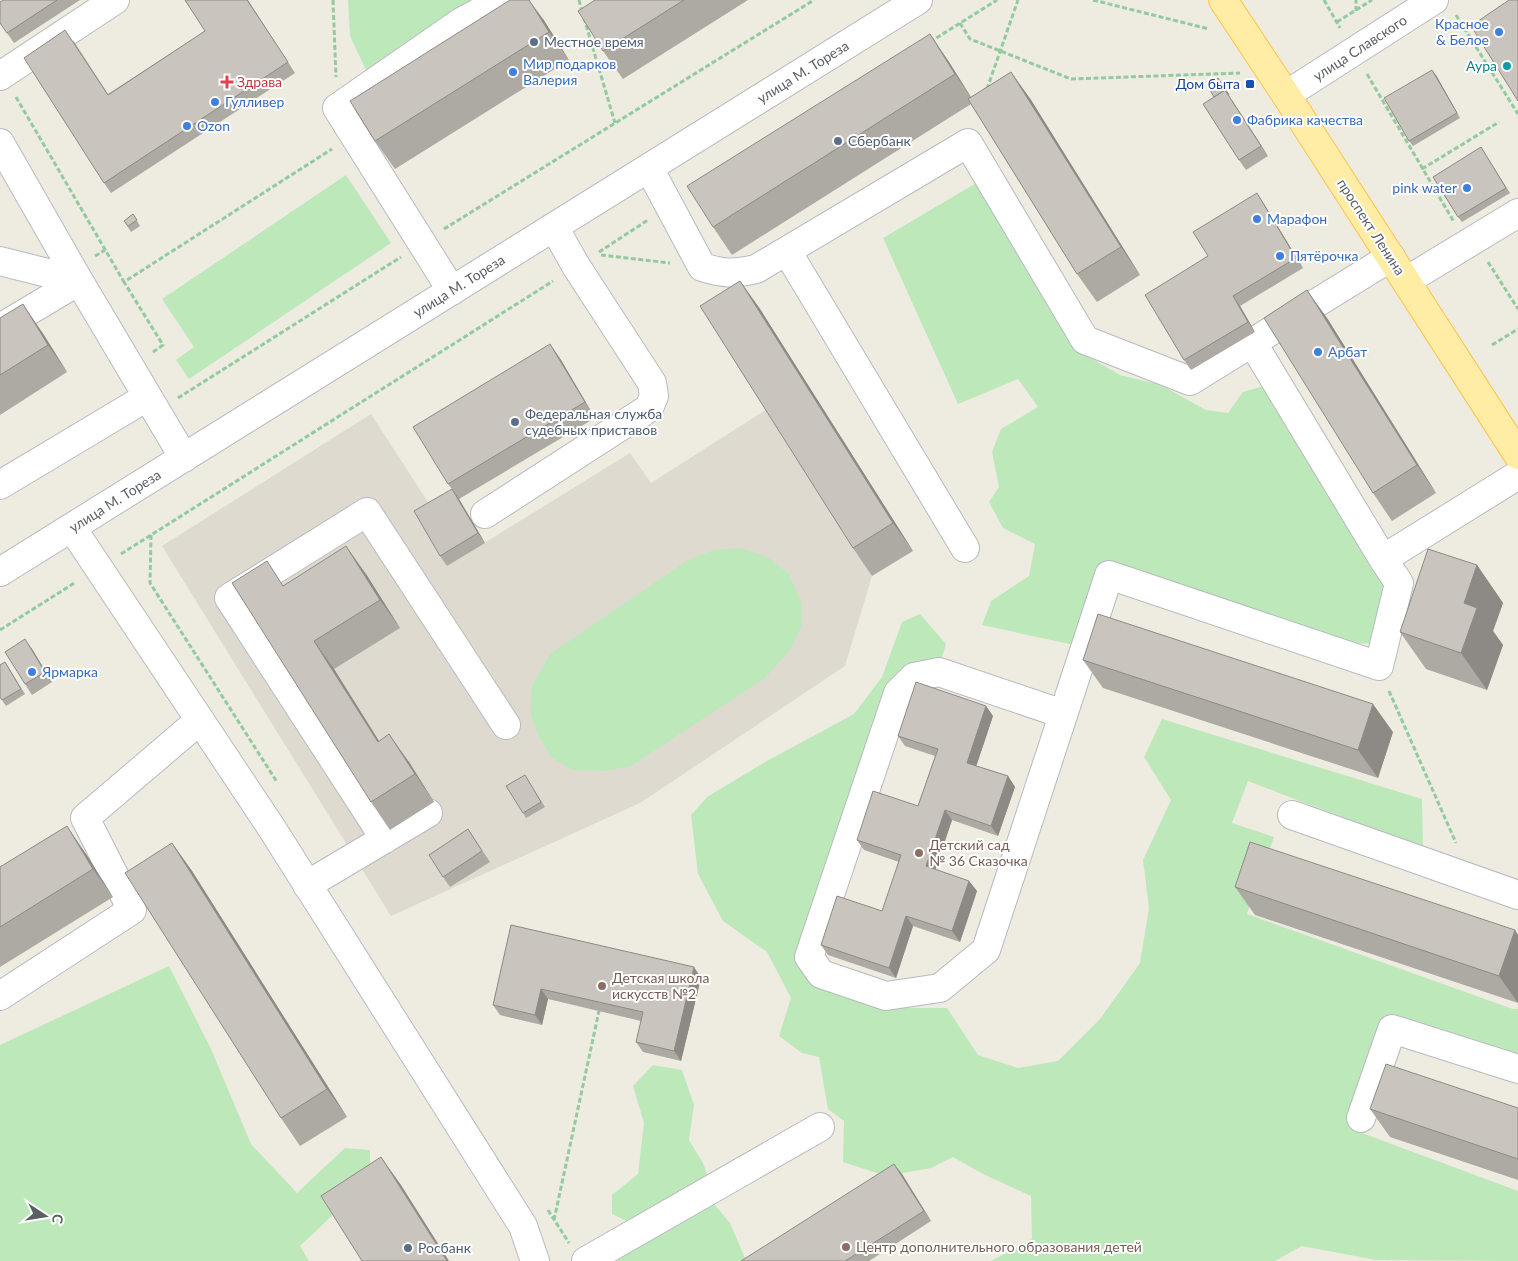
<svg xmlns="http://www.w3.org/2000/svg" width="1518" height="1261" viewBox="0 0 1518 1261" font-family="Lato,sans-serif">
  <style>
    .education { fill: #dedad0 }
    .green { fill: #bde9ba }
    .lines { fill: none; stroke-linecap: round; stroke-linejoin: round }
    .minor-casing { stroke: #b7babf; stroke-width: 30 }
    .major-casing { stroke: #ffc349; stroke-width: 30 }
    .path { stroke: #93caa0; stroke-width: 3; stroke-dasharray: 5 2.5; stroke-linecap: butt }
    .minor { stroke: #fff; stroke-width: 28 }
    .major { stroke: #ffeca5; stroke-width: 28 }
    .wall { fill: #ada9a3 }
    .shaded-wall { fill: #8d8a85 }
    .building { fill: #c9c5be; stroke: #8d8a85 }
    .shop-dot { fill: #3f7fe0; stroke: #fff; stroke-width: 2 }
    .service-dot { fill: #5c6f8a; stroke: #fff; stroke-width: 2 }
    .culture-dot { fill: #0f9aa8; stroke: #fff; stroke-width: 2 }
    .health-dot { fill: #e0444e; stroke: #fff; stroke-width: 2 }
    .transit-dot { fill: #1a4fb4; stroke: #fff; stroke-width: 2 }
    .education-dot { fill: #8d6e63; stroke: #fff; stroke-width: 2 }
    .labels { text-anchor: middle; stroke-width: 4; stroke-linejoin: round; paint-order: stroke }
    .shop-label { font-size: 14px; fill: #366cbe; stroke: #fff; text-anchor: start }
    .service-label { font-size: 14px; fill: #4e5e75; stroke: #fff; text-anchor: start }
    .street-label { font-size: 14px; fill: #5a5f64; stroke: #fff }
    .culture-label { font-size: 14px; fill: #0d838f; stroke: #fff; text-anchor: end }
    .health-label { font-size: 14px; fill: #be3a42; stroke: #fff; text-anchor: start }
    .transit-label { font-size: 14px; fill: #164399; stroke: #fff; text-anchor: end }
    .education-label { font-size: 14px; fill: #785e54; stroke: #fff; text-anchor: start }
  </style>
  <rect width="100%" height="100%" fill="#eeebe1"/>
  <path class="education" d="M767 409 872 576 845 666 640 803 391 916 162 546 371 414 435 513 447 566 630 453 651 483Z"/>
  <path class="green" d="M348 0H472L366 70 350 36Z
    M346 175 391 243 189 379 176 360 194 347 162 299Z
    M978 182 1077 350 1120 375 1161 385 1206 410 1228 413 1243 392 1267 385 1388 590 1375 644 1336 642 1105 561 1074 645 982 625 991 601 1029 576 1035 544 1003 528 989 502 999 487 992 452 1001 429 1038 407 1018 379 958 404 883 238Z
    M741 548 767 557 789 574 801 601 802 625 790 650 765 678 631 766 605 771 572 770 551 757 537 733 530 711 532 686 550 654 688 560 713 550Z
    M920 614 946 644 940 664 898 681 804 954 822 986 903 1008H947L978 1055 1018 1068 1058 1061 1100 1019 1140 963 1149 908 1143 860 1171 800 1144 757 1162 719 1422 799 1423 848 1248 781 1232 823 1274 837 1247 914 1513 1009H1518V1056L1391 1014 1354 1130 1518 1191V1261L1376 1260 1302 1246 1275 1261H991L1032 1239 1031 1196 985 1175 953 1157 931 1168 886 1176 843 1162 844 1121 828 1109 819 1057 802 1053 779 1036 791 998 767 952 723 921 698 874 691 815 707 797 767 761 854 714 882 677 902 622Z
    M169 966 211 1049 251 1144 297 1193 345 1148 370 1150V1180L300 1246 309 1261H0V1045Z
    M653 1065 682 1070 694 1105 689 1140 703 1163 708 1177 627 1221 612 1214V1195L638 1174 644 1123 633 1086Z
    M714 1204 730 1223 745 1258 742 1261H617C647 1238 681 1221 714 1204Z"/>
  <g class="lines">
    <defs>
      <path id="minor" d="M0 76 115 0
        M1286 95 1434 0
        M0 143 79 281
        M649 168 702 267C724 274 733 274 756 269L968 143 1085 340 1190 381 1391 257
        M787 251 965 548
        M0 261 79 281
        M1406 281 1518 213
        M452 291 337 108 461 22 502 0
        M0 328 79 281 184 458
        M1252 342 1383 559
        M0 485 147 397
        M485 514 649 408 654 396 652 383 576 266 554 227
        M72 528 271 827 523 1226 535 1261
        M0 572 918 0
        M1063 714 939 672 914 677 898 693 809 957 821 974 886 996 940 988 986 950 1109 575 1379 666 1399 583 1383 559 1518 475
        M1292 815 1518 895
        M385 839 229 598 367 512 506 725
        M307 885 428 813
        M0 996 132 910 85 818 200 720
        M1361 1118 1392 1029 1518 1069
        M586 1261 820 1127"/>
      <path id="major" d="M1223 0 1286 95 1518 455"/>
    </defs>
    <use href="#minor" class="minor-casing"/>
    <use href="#major" class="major-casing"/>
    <path class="path" d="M333 0 336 77
      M579 0 582 12
      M1093 0 1209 29
      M1324 0 1340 28
      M1356 11V0
      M1456 15 1518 114
      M584 18 615 123
      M1337 22 1372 0
      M960 23 970 39 1071 79 1240 73
      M930 42 997 0
      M1367 74 1454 222
      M987 89 1018 0
      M16 97 124 282
      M1422 169 1499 122
      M444 229 814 0
      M599 252 648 220
      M601 255 670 263
      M95 256 105 250
      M1488 262 1518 309
      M1492 345 1518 329
      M153 352 163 345 124 282 332 149
      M178 398 401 257
      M151 535 150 583 277 782
      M121 554 553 281
      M0 630 76 582
      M1389 691 1456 843
      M548 1210 569 1243
      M554 1220 599 1011"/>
    <use href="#minor" class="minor"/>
    <use href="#major" class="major"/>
  </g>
  <path class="wall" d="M4 0H80L14 43 0 23Z
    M185 0H248L295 73 111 193 104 183 73 40 108 94 205 31Z
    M595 0H748L623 79 603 51Z
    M543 19 569 60 395 169 375 141Z
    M930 34 949 62 971 97 1011 72 1031 100 1140 275 1097 302 1077 274 971 104 732 255 713 227Z
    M1436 75 1460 118 1413 146 1409 141Z
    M1214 97 1232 100 1268 156 1246 170 1239 160Z
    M1481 147 1510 193 1462 222 1458 217Z
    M1264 204 1303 268 1240 306 1255 332 1191 370 1184 360 1208 256Z
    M133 214 140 226 131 232 124 221Z
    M740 281 760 309 913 551 872 576 853 548Z
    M0 318 42 332 67 372 0 415Z
    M1327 318 1436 493 1392 521 1373 493Z
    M550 344 561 360 595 418 459 499 452 489 459 499 485 543 447 566 440 556 452 489 448 484Z
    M1477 565 1503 603 1493 631 1503 645 1487 690 1426 669 1400 632Z
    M366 574 400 628 334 669 379 741 409 762 434 802 390 830 371 802 284 585Z
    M32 649 52 682 32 695 25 684Z
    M1083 660 1393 732 1378 778 1103 688Z
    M5 662 25 694 6 706 0 697Z
    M986 706 993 716 976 766 1008 776 1015 787 998 836 952 820 935 870 969 881 977 891 960 942 913 926 896 978 828 955 821 945 882 911 899 862 864 850 857 840 918 806 935 756 905 746 898 736Z
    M528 780 545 807 526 818 523 813Z
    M468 829 490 862 450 887 443 877Z
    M172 843 192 871 347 1117 300 1146 281 1118Z
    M86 854 113 897 0 967V867Z
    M1235 887 1515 930 1518 935V1003L1255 915Z
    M511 925 701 978 681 1061 643 1052 636 1042 641 1021 548 999 542 1025 500 1015 493 1005Z
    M1518 1108V1180L1390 1137 1370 1109Z
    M902 1174 931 1221 869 1261H741Z"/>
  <path class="shaded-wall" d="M529 0 543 19 569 60 549 32Z
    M930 34 949 62 974 102 955 74Z
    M1432 70 1436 75 1460 118 1457 113Z
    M1011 72 1031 100 1140 275 1121 247Z
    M1218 78 1232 100 1268 156 1261 146Z
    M1257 193 1264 204 1303 268 1296 258Z
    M740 281 760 309 913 551 893 523Z
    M1307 290 1327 318 1436 493 1417 465Z
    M1233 296 1240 306 1255 332 1248 322Z
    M23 304 42 332 67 372 48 345Z
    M550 344 561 360 595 418 585 402Z
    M452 489 459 499 485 543 478 533Z
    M346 546 366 574 400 628 380 600Z
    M1477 565 1503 603 1493 631 1503 645 1487 690 1461 653 1464 603Z
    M25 639 32 649 52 682 45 672Z
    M314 641 334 669 397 770 378 742Z
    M1373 704 1393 732 1378 778 1358 750Z
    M986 706 993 716 974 773 967 763Z
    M389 734 409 762 434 802 415 774Z
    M1008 776 1015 787 998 836 991 826Z
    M945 810 952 820 933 877 926 866Z
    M67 826 86 854 113 897 93 869Z
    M172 843 192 871 347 1117 327 1089Z
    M969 881 977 891 960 942 952 931Z
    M906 916 913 926 896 978 889 968Z
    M1515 930 1518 935V1003L1499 976Z
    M694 967 701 978 681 1061 674 1051Z
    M541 989 548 999 542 1025 535 1015Z
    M381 1157 401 1185 449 1261H447Z
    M894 1164 902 1174 931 1221 924 1211Z"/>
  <path class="building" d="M4 0H57L7 33 0 23V2Z
    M185 0H247L288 62 104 183 24 58 65 30 108 95 205 31Z
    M510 0H529L549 32 375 141 350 101Z
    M595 0H684L603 51 578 11Z
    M1509 0H1518V101L1471 26Z
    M930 34 955 74 713 227 687 186Z
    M1432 70 1457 113 1409 141 1384 98Z
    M1011 72 1121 247 1077 274 968 99Z
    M1218 78 1229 95 1225 90 1214 97 1207 85Z
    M1225 90 1261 146 1239 160 1203 104Z
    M1481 147 1506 188 1458 217 1433 177Z
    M1257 193 1296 258 1233 296 1248 322 1184 360 1145 295 1208 256 1193 232Z
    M133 214 137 220 128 226 124 221Z
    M740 281 893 523 853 548 700 306Z
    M1307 290 1417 465 1373 493 1264 318Z
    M23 304 48 345 0 375V318Z
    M550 344 585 402 448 484 413 427Z
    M452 489 478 533 440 556 414 511Z
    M346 546 380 600 314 641 378 742 389 734 415 774 371 802 232 583 267 561 283 586Z
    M1428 549 1477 565 1464 603 1477 608 1461 653 1400 632Z
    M1098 614 1373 704 1358 750 1083 660Z
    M25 639 45 672 25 684 5 652Z
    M5 662 21 689 2 700 0 697V665Z
    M916 682 986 706 967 763 1008 776 991 826 945 810 926 866 969 881 952 931 906 916 889 968 821 945 837 896 882 911 901 855 857 840 873 791 918 806 938 749 898 736Z
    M525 775 541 802 523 813 506 786Z
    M67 826 93 869 0 927V867Z
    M468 829 482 851 443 877 429 855Z
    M1250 842 1515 930 1499 976 1235 887Z
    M172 843 327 1089 281 1118 125 873Z
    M511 925 694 967 674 1051 636 1042 643 1012 541 989 535 1015 493 1005Z
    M1386 1064 1518 1108V1159L1370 1109Z
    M381 1157 447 1261H362L321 1196Z
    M894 1164 924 1211 845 1261H741Z"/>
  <g class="shop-dot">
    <circle cx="1499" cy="32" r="5"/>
    <circle cx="513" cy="72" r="5"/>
    <circle cx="215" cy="102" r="5"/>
    <circle cx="1237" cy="120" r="5"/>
    <circle cx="187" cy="126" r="5"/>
    <circle cx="1467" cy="188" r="5"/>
    <circle cx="1257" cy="219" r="5"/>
    <circle cx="1280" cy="256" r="5"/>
    <circle cx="1318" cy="352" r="5"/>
    <circle cx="32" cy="672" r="5"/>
  </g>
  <g class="service-dot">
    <circle cx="534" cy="42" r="5"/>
    <circle cx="838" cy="141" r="5"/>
    <circle cx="515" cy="422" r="5"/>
    <circle cx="408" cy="1248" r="5"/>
  </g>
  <circle class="culture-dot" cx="1507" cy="66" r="5"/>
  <path class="health-dot" d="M224.5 74.5h5v5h5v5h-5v5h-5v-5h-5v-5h5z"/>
  <rect class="transit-dot" x="1245" y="79" width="10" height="10" rx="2.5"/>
  <g class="education-dot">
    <circle cx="919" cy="853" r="5"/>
    <circle cx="602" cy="986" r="5"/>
    <circle cx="846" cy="1247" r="5"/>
  </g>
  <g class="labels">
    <g class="shop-label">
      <text x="1489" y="29" text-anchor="end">Красное<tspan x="1489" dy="16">&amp; Белое</tspan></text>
      <text x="523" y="69">Мир подарков<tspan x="523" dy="16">Валерия</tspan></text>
      <text x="225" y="107">Гулливер</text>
      <text x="1247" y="125">Фабрика качества</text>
      <text x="197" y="131">Ozon</text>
      <text x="1457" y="193" text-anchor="end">pink water</text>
      <text x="1267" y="224">Марафон</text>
      <text x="1290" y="261">Пятёрочка</text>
      <text x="1328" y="357">Арбат</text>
      <text x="42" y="677">Ярмарка</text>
    </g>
    <g class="service-label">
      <text x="544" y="47">Местное время</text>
      <text x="848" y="146">Сбербанк</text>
      <text x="525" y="419">Федеральная служба<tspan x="525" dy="16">судебных приставов</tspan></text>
      <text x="418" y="1253">Росбанк</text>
    </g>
    <g class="street-label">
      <text transform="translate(1360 48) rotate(-33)" y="5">улица Славского</text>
      <text transform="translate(803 72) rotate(-32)" y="5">улица М. Тореза</text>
      <text transform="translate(1371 227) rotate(57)" y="5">проспект Ленина</text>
      <text transform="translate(459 286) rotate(-32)" y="5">улица М. Тореза</text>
      <text transform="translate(115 501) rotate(-32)" y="5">улица М. Тореза</text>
    </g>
    <g class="culture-label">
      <text x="1497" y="71">Аура</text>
    </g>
    <g class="health-label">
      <text x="237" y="87">Здрава</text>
    </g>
    <g class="transit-label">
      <text x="1240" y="89">Дом быта</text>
    </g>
    <g class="education-label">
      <text x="929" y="850">Детский сад<tspan x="929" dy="16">№ 36 Сказочка</tspan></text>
      <text x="612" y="983">Детская школа<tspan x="612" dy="16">искусств №2</tspan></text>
      <text x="856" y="1252">Центр дополнительного образования детей</text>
    </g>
  </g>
  <g transform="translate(45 1216) rotate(102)" stroke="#ffffff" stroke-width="4" paint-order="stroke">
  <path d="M0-4L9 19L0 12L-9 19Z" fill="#5a5f64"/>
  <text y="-8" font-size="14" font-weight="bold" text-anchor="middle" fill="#5a5f64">С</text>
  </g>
</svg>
